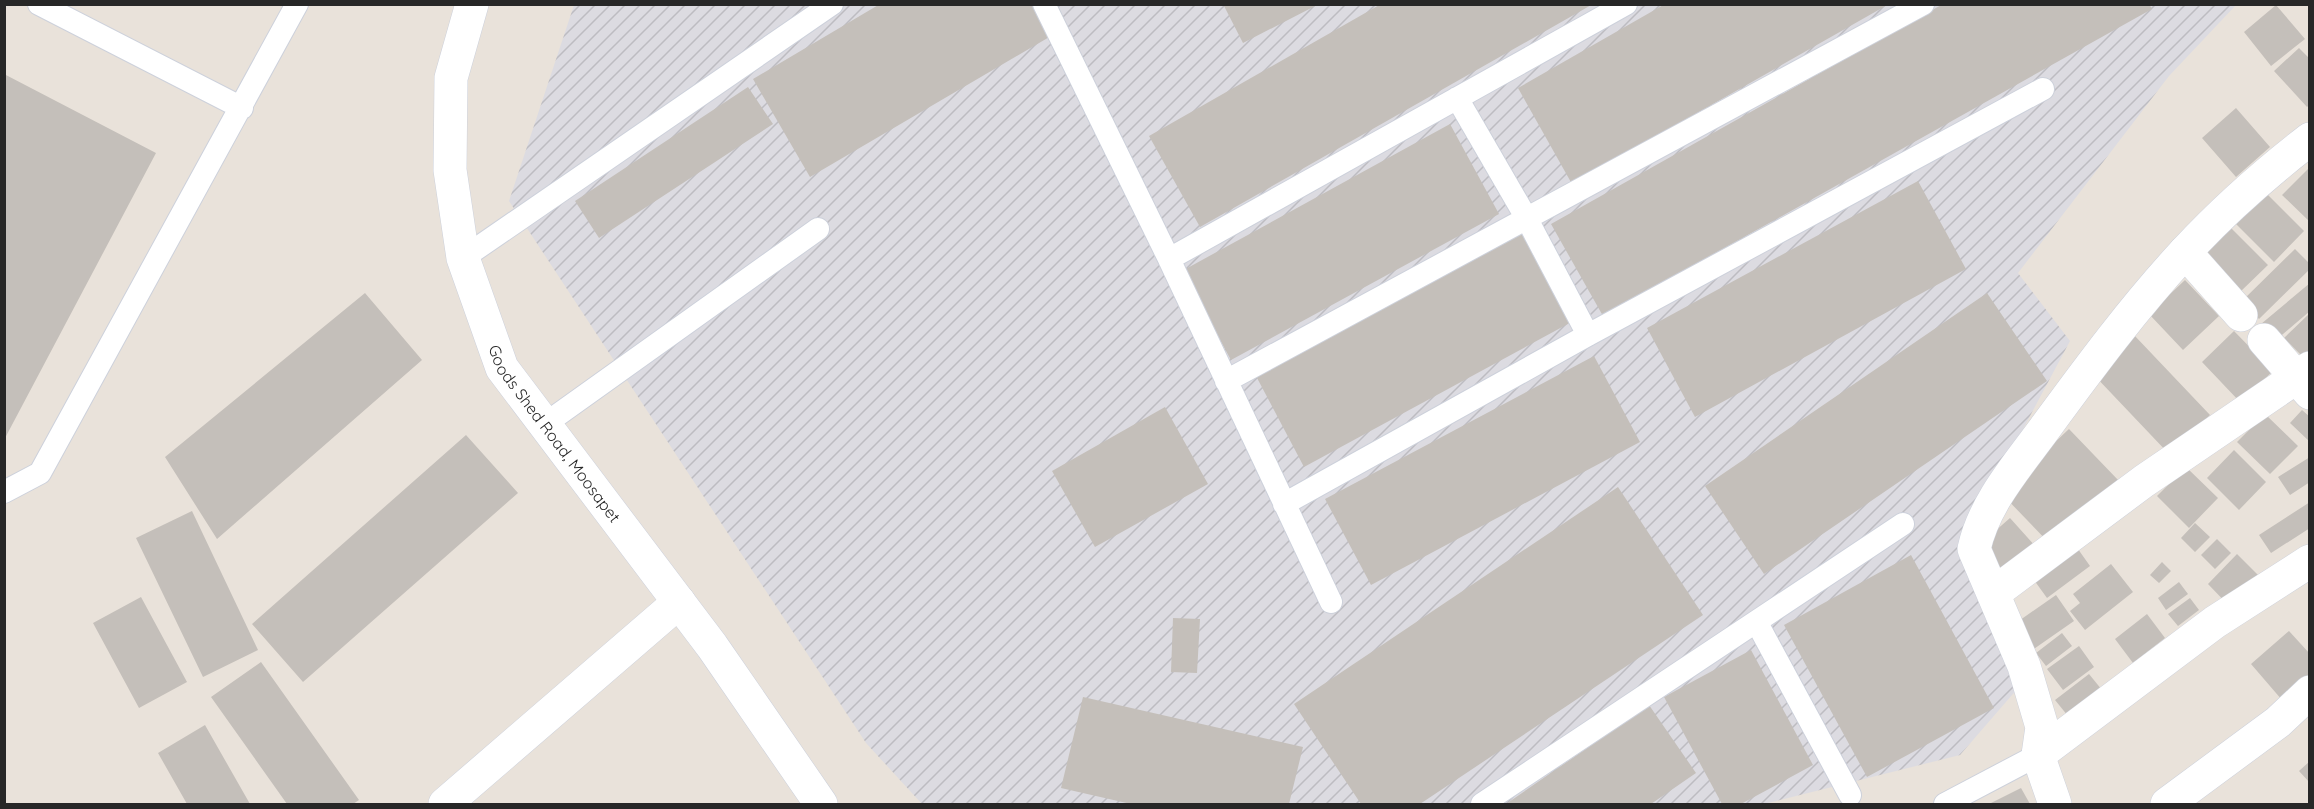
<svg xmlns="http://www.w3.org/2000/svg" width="2314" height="809" viewBox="0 0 2314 809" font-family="Quicksand,sans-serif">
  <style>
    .industrial { fill: url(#industrial-furrows) }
    .building { fill: #c4bfba }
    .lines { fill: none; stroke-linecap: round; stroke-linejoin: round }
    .service-casing { stroke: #cdd1db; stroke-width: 24 }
    .minor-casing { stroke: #cdd1db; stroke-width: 34 }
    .service { stroke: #fff; stroke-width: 22 }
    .minor { stroke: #fff; stroke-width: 33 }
    .labels { text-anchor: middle; stroke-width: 5; stroke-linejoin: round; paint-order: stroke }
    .street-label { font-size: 16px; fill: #272727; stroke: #fff }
  </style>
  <defs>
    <pattern id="industrial-furrows" width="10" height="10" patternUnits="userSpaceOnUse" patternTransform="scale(1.5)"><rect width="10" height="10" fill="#dcdbe1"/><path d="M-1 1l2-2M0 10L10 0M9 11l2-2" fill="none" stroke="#bdbcc1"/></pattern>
  </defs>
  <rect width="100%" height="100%" fill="#e9e2da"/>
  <path class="industrial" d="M574 5H2236L2169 76 2018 273 2070 341 1964 540 2025 680 1960 755 1764 804H922L866 743 509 201Z"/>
  <path class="building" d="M880 4H1033L1051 36 810 177 753 79Z
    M1223 4H1319L1243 43Z
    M1381 4H1593L1200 227 1149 136Z
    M1665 4H1889L1572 184 1518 88Z
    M1943 4H2149L2152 9 1603 316 1551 224Z
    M2276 5 2305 39 2271 66 2244 32Z
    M2299 48 2310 59V104L2307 107 2274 71Z
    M4 74 156 153 4 440Z
    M748 87 773 124 599 238 575 201Z
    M2236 108 2270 147 2236 177 2202 138Z
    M1450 124 1499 214 1231 360 1182 271Z
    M2310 167V222L2282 195Z
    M1918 181 1966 269 1695 417 1647 328Z
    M2265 192 2304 231 2274 262 2235 223Z
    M2229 226 2268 265 2239 293 2200 254Z
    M1529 228 1577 319 1304 467 1256 376Z
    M2295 249 2310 264V269L2259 319 2242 301Z
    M2185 280 2219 316 2183 350 2149 314Z
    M2310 283V311L2276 340 2261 324Z
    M365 293 422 360 217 539 165 457Z
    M1987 293 2047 381 1764 574 1705 486Z
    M2310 313V351L2303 357 2284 338Z
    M2234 331 2273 371 2240 402 2202 362Z
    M2134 335 2210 415 2169 454 2093 374Z
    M1594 356 1640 442 1371 585 1325 499Z
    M1165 407 1208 484 1095 547 1052 471Z
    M2302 410 2310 417V442L2290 423Z
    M2265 414 2298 446 2270 474 2237 442Z
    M2069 429 2119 481 2052 546 2001 493Z
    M466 435 518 493 303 682 252 624Z
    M2234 450 2266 482 2239 510 2207 478Z
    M2310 457V482L2290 495 2278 477Z
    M2186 467 2218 498 2189 528 2157 496Z
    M1618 487 1703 615 1420 804H1361L1294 704Z
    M2310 502V528L2271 553 2259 535Z
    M192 511 258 650 203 677 136 538Z
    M2010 518 2037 548 2005 577 1977 547Z
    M2195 523 2210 537 2195 552 2181 538Z
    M2217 539 2231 553 2215 569 2201 555Z
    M2073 542 2090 566 2047 598 2029 573Z
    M2237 554 2262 579 2232 609 2208 584Z
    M1911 555 1994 708 1867 777 1784 625Z
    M2162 562 2171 571 2159 583 2150 575Z
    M2111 564 2133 592 2085 630 2070 611 2080 603 2073 594Z
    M2179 582 2188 594 2166 610 2158 598Z
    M2056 595 2074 621 2031 651 2013 625Z
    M141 597 187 682 139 708 93 623Z
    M2190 598 2199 610 2178 626 2168 614Z
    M2147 614 2165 638 2133 663 2115 639Z
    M1173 618 1200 619 1197 673 1171 672Z
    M2289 631 2310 654V676L2282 700 2251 664Z
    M2062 633 2072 646 2046 666 2036 653Z
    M2079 646 2094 667 2063 690 2047 669Z
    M1751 650 1813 765 1741 804H1722L1664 697Z
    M261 662 359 800 353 804H287L211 697Z
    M2089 674 2102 690 2068 716 2055 700Z
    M1083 697 1303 747 1289 804H1131L1061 788Z
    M1649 705 1696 773 1651 804H1506Z
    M205 725 250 804H187L158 753Z
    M2310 761V783L2299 771Z
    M2021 788 2030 804H1989Z"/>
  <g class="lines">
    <defs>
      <path id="service" d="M39 4 242 108
        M1044 4 1169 259
        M1457 98 1527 219 1588 335
        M463 258 832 4
        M1226 381 1923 4
        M545 424 818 229
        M4 492 40 473 297 4
        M1284 504 1588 335 2043 89
        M1331 602 1169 259 1626 4
        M1757 623 1850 795
        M1482 804 1903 524
        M1945 804 2038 755"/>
      <g id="minor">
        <path id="s1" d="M472 4 451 78 450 170 463 258 502 368 712 646 821 804"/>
        <path d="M2185 252 2241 315"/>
        <path d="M2264 340 2310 393"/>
        <path d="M1994 593 2144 481 2310 368"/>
        <path d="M2038 755 2215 622 2310 561"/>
        <path d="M445 804 679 602"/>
        <path d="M2055 804 2038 755 2042 727 2024 666 1974 549C1984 503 2018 465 2045 428 2089 368 2134 307 2185 252 2223 211 2266 173 2310 139"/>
        <path d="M2167 804 2278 722 2310 692"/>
      </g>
    </defs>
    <use href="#service" class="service-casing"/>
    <use href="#minor" class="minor-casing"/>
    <use href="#service" class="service"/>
    <use href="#minor" class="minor"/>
  </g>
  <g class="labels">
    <g class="street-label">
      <text dy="6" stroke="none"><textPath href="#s1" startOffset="458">Goods Shed Road, Moosapet</textPath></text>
    </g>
  </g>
  <rect width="2314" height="809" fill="none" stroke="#272727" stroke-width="12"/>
</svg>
